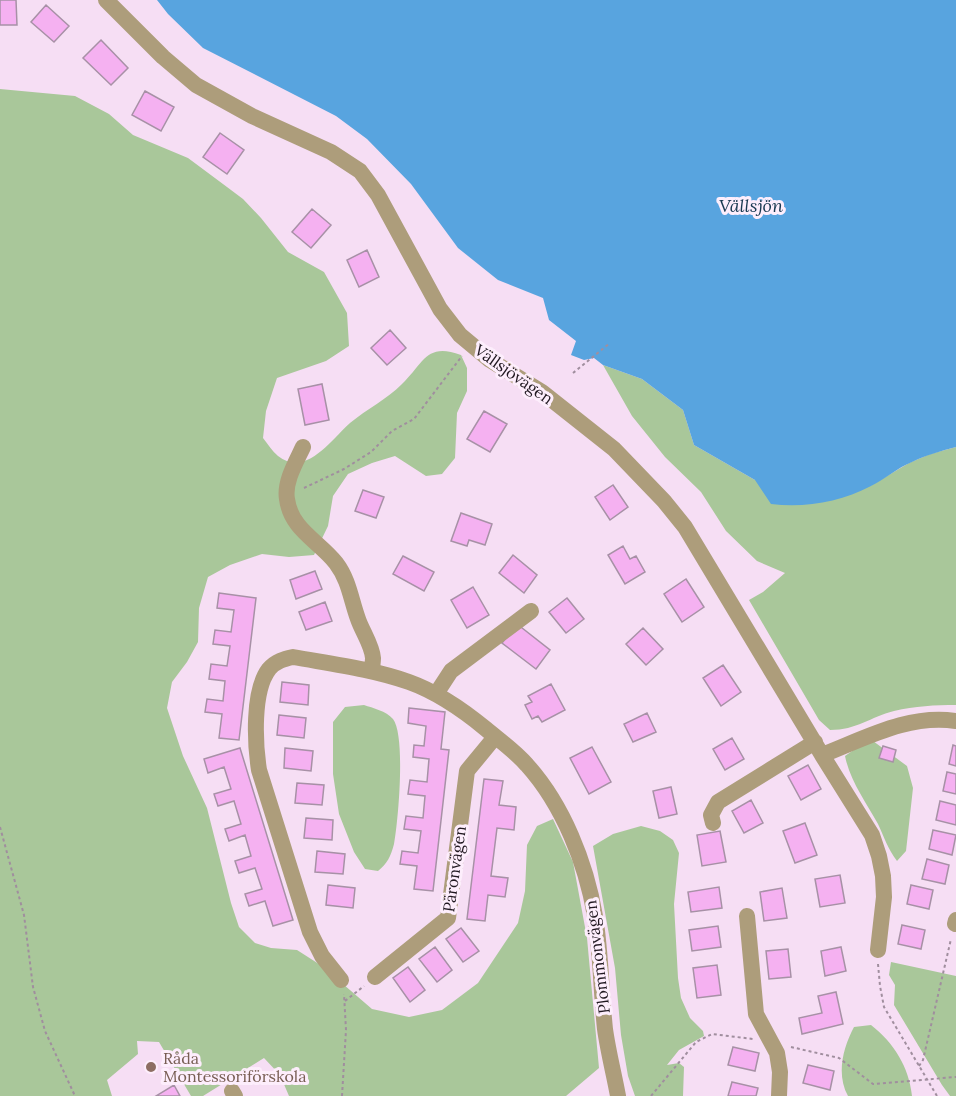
<svg xmlns="http://www.w3.org/2000/svg" width="956" height="1096" viewBox="0 0 956 1096" font-family="Lora,serif">
  <style>
    .green { fill: #a9c79a }
    .water { fill: #58a4df }
    .building { fill: #f5b1f1; stroke: #a791a6; stroke-width: 1.5 }
    .lines { fill: none; stroke-linecap: round; stroke-linejoin: round }
    .path { stroke: #a08e9e; stroke-width: 2; stroke-dasharray: 3 3; stroke-linecap: butt }
    .minor { stroke: #ad9d7b; stroke-width: 16 }
    .education-dot { fill: #8d6e63; stroke: #fdeefc; stroke-width: 2 }
    .labels { text-anchor: middle; stroke-width: 6; stroke-linejoin: round; paint-order: stroke }
    .street-label { font-size: 16px; fill: #211921; stroke: #fdeefc }
    .education-label { font-size: 16px; fill: #785e54; stroke: #fdeefc; text-anchor: start }
    .water-label { font-size: 18px; font-style: italic; fill: #173850; stroke: #fdeefc }
  </style>
  <rect width="100%" height="100%" fill="#f6def4"/>
  <path class="green" d="M0 89 75 96 109 114 133 135 188 158 227 187 243 199 261 218 288 252 324 272 347 313 349 346 326 361 277 378 266 411 263 438C268 444 272 451 278 456 306 478 332 439 350 423 367 409 387 399 402 384 424 363 426 342 461 355L467 368V391L457 413 455 458 442 474 426 476 395 456 372 463 348 474 333 496 328 526 314 555 289 557 262 554 230 565 208 577 199 608 198 642 187 662 172 682 167 708 183 756 207 808 231 903 239 927 255 943 271 948 297 950 322 966 372 1009 409 1017 442 1010 478 983 518 923 525 891 527 845 537 826 553 819 573 862 587 938 599 1068 566 1096H289L280 1075 264 1058 203 1096H191L159 1042 137 1041 138 1054 107 1080 112 1096H0Z
    M603 365 642 379 683 410 694 445 755 480 870 486 909 463 930 454 956 447V705C935 705 915 706 894 711 870 717 857 730 830 730L819 720 749 600 763 592 785 573 757 561 726 531 701 492 665 457 632 416Z
    M364 705C373 708 386 711 393 719 406 736 398 823 394 844 391 856 387 864 378 871L365 869 354 852 339 814 333 774V722L345 707Z
    M873 741 907 766 913 788 906 851 897 861C888 849 884 837 878 824 866 802 850 781 845 756L858 747Z
    M641 826 660 831 673 840 679 853 674 904 678 978 681 998 690 1018 703 1031 704 1036 679 1050 667 1065 679 1063 684 1067 683 1096H635L628 1076 621 1035 615 968 593 846 613 834Z
    M891 962 956 976V1096H950L942 1085 894 1005 895 985 889 975Z
    M871 1025C894 1043 909 1067 912 1096H848C836 1074 843 1048 854 1027Z"/>
  <path class="water" d="M157 0H956V447C941 451 926 455 912 462 897 468 885 479 871 486 840 502 806 508 771 504L755 480 694 445 683 410 642 379 603 365 594 358 584 360 571 355 576 341 549 320 543 298 498 280 458 248 411 184 367 139 336 116 203 48 168 14Z"/>
  <path class="building" d="M0 0H16L17 25H0Z
    M46 5 69 26 54 42 31 22Z
    M101 40 128 68 111 85 83 58Z
    M145 91 174 107 161 131 132 115Z
    M220 133 244 150 227 174 203 157Z
    M312 209 331 225 311 248 292 232Z
    M367 250 379 277 359 287 347 260Z
    M390 330 406 348 387 365 371 348Z
    M322 384 329 420 305 425 298 389Z
    M484 411 507 424 490 452 467 439Z
    M613 485 628 507 610 520 595 497Z
    M363 490 384 497 376 518 355 511Z
    M461 513 492 524 485 545 469 540 467 546 451 541Z
    M623 546 630 559 636 556 645 572 625 584 608 555Z
    M513 555 537 575 524 593 499 573Z
    M403 556 434 572 424 591 393 574Z
    M315 571 322 589 296 599 290 580Z
    M686 579 704 607 682 622 664 594Z
    M473 587 489 615 467 628 451 600Z
    M219 593 256 598 239 740 219 738 222 714 205 712 207 699 223 701 225 681 209 679 211 664 227 666 230 646 213 644 215 630 231 632 234 610 217 608Z
    M567 598 584 619 566 633 549 612Z
    M325 602 332 621 306 630 299 612Z
    M517 624 550 650 536 669 502 643Z
    M643 628 663 649 646 665 626 644Z
    M723 665 741 692 721 706 703 678Z
    M282 682 309 685 308 705 280 702Z
    M551 684 565 710 542 722 538 716 532 719 525 705 532 702 528 696Z
    M409 708 445 712 441 749 449 750 433 891 414 889 417 866 400 864 402 851 418 853 421 831 404 829 406 816 423 818 425 796 408 794 410 780 427 782 429 759 413 757 414 745 424 746 426 726 408 723Z
    M647 713 656 732 633 742 624 724Z
    M279 715 306 718 304 738 277 735Z
    M732 738 744 759 725 770 713 749Z
    M953 745 956 746V766L949 764Z
    M883 746 896 750 893 762 879 758Z
    M592 747 611 782 589 794 570 758Z
    M240 748 293 920 273 926 265 901 249 906 245 894 262 889 255 868 239 873 235 861 251 856 245 835 229 841 225 829 241 824 234 801 218 806 214 794 231 789 224 767 208 773 204 759Z
    M285 748 313 751 311 771 284 768Z
    M808 765 821 789 801 800 788 776Z
    M947 772 956 774V794L943 791Z
    M484 779 503 781 499 805 516 807 514 830 497 828 491 876 508 878 505 897 488 895 485 921 467 919Z
    M297 783 324 785 322 805 295 803Z
    M671 787 677 814 659 818 653 791Z
    M751 800 763 823 744 833 732 811Z
    M940 801 956 805V825L936 820Z
    M306 818 333 820 332 840 304 838Z
    M805 823 817 855 795 863 783 831Z
    M933 830 956 835 952 855 929 849Z
    M720 831 726 862 702 866 697 835Z
    M317 851 345 854 343 874 315 872Z
    M927 859 949 865 945 884 922 879Z
    M840 875 845 903 820 907 815 879Z
    M328 885 355 888 353 908 326 905Z
    M911 885 933 890 929 909 907 904Z
    M719 887 722 908 691 912 688 892Z
    M782 888 787 918 764 921 760 892Z
    M902 925 925 930 921 949 898 944Z
    M718 926 721 947 692 951 689 930Z
    M461 928 479 951 463 962 446 939Z
    M435 947 452 970 437 982 419 959Z
    M841 947 846 971 825 976 821 951Z
    M788 949 791 977 769 979 766 951Z
    M717 965 721 995 697 998 693 968Z
    M408 967 425 990 410 1002 393 978Z
    M836 992 843 1024 802 1034 799 1018 822 1013 818 996Z
    M733 1047 759 1053 755 1071 728 1065Z
    M808 1065 834 1071 830 1090 803 1083Z
    M732 1082 758 1088 756 1096H728Z
    M174 1085 180 1096H156Z"/>
  <g class="lines">
    <path class="path" d="M573 373 610 343
      M304 488 344 469 371 452 392 431 414 419 462 356
      M0 827 24 915 33 987 45 1031 75 1096
      M878 964 880 986 884 1007 937 1096
      M345 1001 364 986
      M791 1047 839 1058 873 1084 956 1077
      M919 1066 923 1060 951 939
      M342 1096 346 1030 344 994
      M651 1096 696 1042 712 1034 753 1039"/>
    <path class="minor" d="M106 0 163 57 196 85 252 116 331 152 360 171 378 195 440 309 460 335 490 360 542 392 614 449 664 501 685 527 822 755C866 738 908 714 956 721
      M303 447C296 462 284 482 287 499 291 530 319 541 336 563 349 580 351 600 358 619 362 631 372 645 373 658 373 662 372 667 372 671
      M436 694 451 671 531 611
      M822 755 872 835 879 856 883 876 884 897 878 950
      M713 823 711 815 718 802 815 742
      M747 916 756 1014 777 1053 780 1072 779 1096
      M955 924 956 920
      M375 977 448 918 467 771 495 737
      M341 980 322 956 310 932 259 770C255 744 252 691 269 669 276 661 284 659 293 657 332 664 372 669 409 682 437 692 463 710 486 729 499 740 515 751 527 765 563 805 586 863 595 916 601 953 601 992 605 1029 608 1051 614 1074 618 1096
      M232 1091 235 1096"/>
  </g>
  <circle class="education-dot" cx="151" cy="1067" r="6"/>
  <g class="labels">
    <g class="street-label">
      <text transform="translate(514 374) rotate(35)" y="6">Vällsjövägen</text>
      <text transform="translate(454 869) rotate(-82)" y="6">Päronvägen</text>
      <text transform="translate(597 957) rotate(-97)" y="6">Plommonvägen</text>
    </g>
    <g class="education-label">
      <text x="163" y="1064">Råda<tspan x="163" dy="18">Montessoriförskola</tspan></text>
    </g>
    <g class="water-label">
      <text x="751" y="212">Vällsjön</text>
    </g>
  </g>
</svg>
